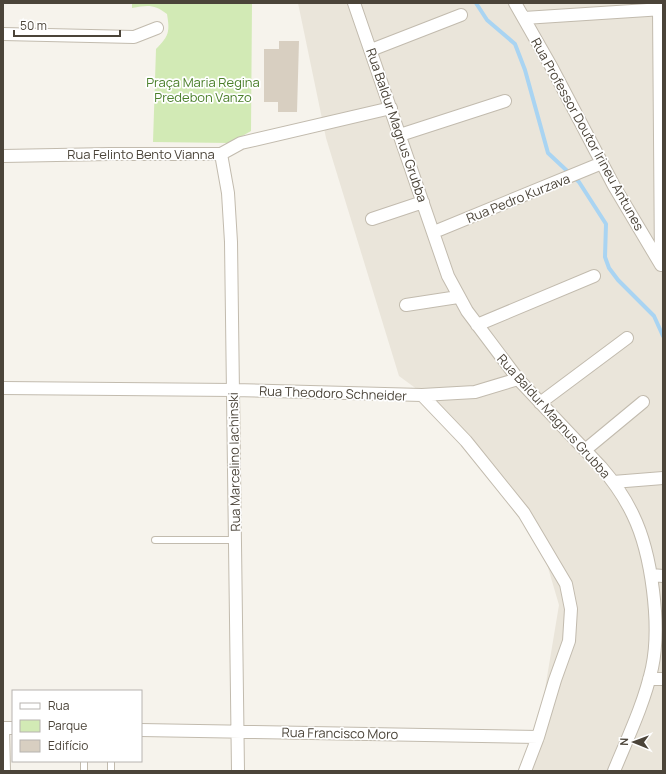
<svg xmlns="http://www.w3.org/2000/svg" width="666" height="774" viewBox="0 0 666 774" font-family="Manrope,sans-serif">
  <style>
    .residential { fill: #eae5da }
    .green { fill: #d2eab5 }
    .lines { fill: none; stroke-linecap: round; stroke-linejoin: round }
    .stream { stroke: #a9d4f2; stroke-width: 4 }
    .building { fill: #d8cfc1 }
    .service-casing { stroke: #c2bbae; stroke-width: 8 }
    .minor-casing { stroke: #c2bbae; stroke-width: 14 }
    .service { stroke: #fff; stroke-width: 6 }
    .minor { stroke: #fff; stroke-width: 12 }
    .labels { text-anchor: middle; stroke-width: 3.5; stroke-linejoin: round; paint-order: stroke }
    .park-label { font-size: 13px; fill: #4a7f2a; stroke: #fff }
    .street-label { font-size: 13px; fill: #4b4439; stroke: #fff }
  </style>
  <rect width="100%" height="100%" fill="#f6f3ec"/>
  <path class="residential" d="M298 3H663V771H524L536 743 559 605 544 554 444 409 399 376 326 138Z"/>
  <path class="green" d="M132 3H252L251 131 230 143 153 142 156 49C169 36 170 32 167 14 154 4 148 5 132 8Z"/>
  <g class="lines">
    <path class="stream" d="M476 3 487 20 515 44 525 70 548 153 579 182 606 224 605 257 609 268 618 280 654 316 663 336"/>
  </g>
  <path class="building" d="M279 41H299L297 112H278V102H264V49H279Z"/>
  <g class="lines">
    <defs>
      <path id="service" d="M155 540H235
        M6 728 7 771
        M84 761V771
        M111 761V771"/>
      <path id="minor" d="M354 3 448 276 467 311 518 379 601 467C614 482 625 498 633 515 652 554 661 626 652 668 644 704 628 737 614 771
        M515 3 552 68 614 186 661 265
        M659 9 661 265
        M524 18 663 9
        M3 34 134 37 157 28
        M371 50 461 15
        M400 135 505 101
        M221 154 228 193 231 242 238 771
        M3 156 110 154H221L241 143 391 108
        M372 219 423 202
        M434 232 602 163
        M406 305 458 297
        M477 325 594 276
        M3 388 233 390 422 395 475 392 518 379
        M422 395 466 441 524 513 566 584 571 609 569 641 555 680 538 737 525 771
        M540 403 627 338
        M585 450 643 402
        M613 482 663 478
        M651 575 663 576
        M649 679H663
        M3 728H13
        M141 730 538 737"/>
    </defs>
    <use href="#service" class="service-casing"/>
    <use href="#minor" class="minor-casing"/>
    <use href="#service" class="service"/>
    <use href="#minor" class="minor"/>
  </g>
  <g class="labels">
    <g class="park-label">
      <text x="203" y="87">Praça Maria Regina<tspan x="203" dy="15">Predebon Vanzo</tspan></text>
    </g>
    <g class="street-label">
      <text transform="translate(397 125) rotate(71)" y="5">Rua Baldur Magnus Grubba</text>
      <text transform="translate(588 134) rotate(61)" y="5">Rua Professor Doutor Irineu Antunes</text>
      <text x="141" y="159">Rua Felinto Bento Vianna</text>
      <text transform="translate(518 198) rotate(-22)" y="5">Rua Pedro Kurzava</text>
      <text transform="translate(333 393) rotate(2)" y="5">Rua Theodoro Schneider</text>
      <text transform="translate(554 416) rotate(48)" y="5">Rua Baldur Magnus Grubba</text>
      <text transform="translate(234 462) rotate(-91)" y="5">Rua Marcelino Iachinski</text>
      <text transform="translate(340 733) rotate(1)" y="5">Rua Francisco Moro</text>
    </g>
  </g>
  <rect width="666" height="774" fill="none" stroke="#4b4439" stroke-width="8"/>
  <rect x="12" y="690" width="130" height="72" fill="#ffffff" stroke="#b7b4b0"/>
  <rect x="20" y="703" width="20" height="6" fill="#ffffff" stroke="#b7b4b0"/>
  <text x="48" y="710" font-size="12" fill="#4b4439">Rua</text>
  <rect x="20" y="720" width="20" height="12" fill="#d2eab5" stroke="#b7b4b0"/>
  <text x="48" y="730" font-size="12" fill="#4b4439">Parque</text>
  <rect x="20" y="740" width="20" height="12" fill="#d8cfc1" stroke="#b7b4b0"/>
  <text x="48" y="750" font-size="12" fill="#4b4439">Edifício</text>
  <g transform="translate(634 742) rotate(271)" stroke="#ffffff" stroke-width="3" paint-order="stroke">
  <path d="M0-3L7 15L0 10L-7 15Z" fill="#4b4439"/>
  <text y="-6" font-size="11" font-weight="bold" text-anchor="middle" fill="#4b4439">N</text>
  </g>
  <path d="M14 30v6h106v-6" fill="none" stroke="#4b4439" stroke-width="2"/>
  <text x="20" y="30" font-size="12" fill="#4b4439" stroke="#ffffff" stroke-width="3" paint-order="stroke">50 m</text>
</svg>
